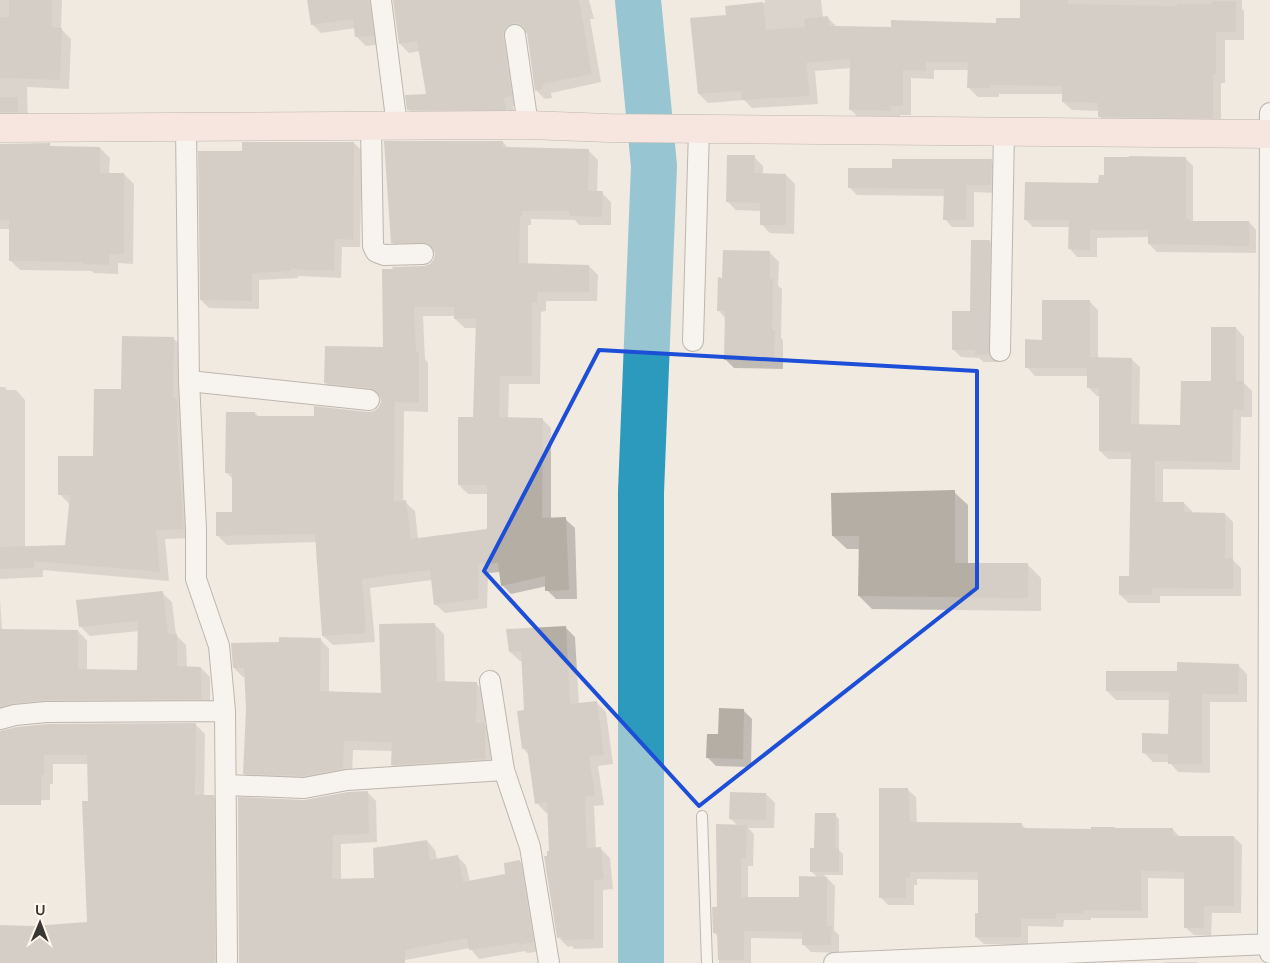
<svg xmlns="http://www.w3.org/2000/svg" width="1270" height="963" viewBox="0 0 1270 963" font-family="Lato,sans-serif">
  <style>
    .shadow { fill: #0003; fill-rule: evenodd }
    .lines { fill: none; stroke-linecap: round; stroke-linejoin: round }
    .river { stroke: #2b9abc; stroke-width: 46 }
    .building { fill: #b4aea5; fill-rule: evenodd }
    .lane-casing { stroke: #7e7970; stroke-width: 12 }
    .street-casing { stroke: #7e7970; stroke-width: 22 }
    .secondary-casing { stroke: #7e7970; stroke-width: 29 }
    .lane { stroke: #fff; stroke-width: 10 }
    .street { stroke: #fff; stroke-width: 20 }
    .secondary { stroke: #ffe3de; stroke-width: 28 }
    .marked { fill: none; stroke: #1d4ed8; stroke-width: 4; stroke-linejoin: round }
  </style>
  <rect width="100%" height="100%" fill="#f1eae1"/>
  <path class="shadow" d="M0 0H62L61 29 71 39 69 89 27 87 28 122 0 126Z
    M309 0H383L382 44 366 46 357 37 356 28 321 33 312 24Z
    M394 0H589L594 19H590L601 82 551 93 552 98 545 99 536 90 528 33 522 32 520 105 513 106 515 118 417 119 408 109 428 95 420 51 409 53 400 44Z
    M765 0H821L823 18 827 17 836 26 892 28 998 24 1021 19V0H1242V9L1244 11V40H1225V83H1221V126L1108 125 1099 116V111L1072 110 1063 102V94H999V97H978L969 88V70H934V79L911 78V115H900V119L859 118 850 109 851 68 815 71 818 104 752 108 744 100 708 103 699 94 727 16 726 7 765 3Z
    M503 142 509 149 588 150 598 160 597 192 602 193 611 202V225H579L575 220 531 219V225H528V264L589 266 598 275 597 301H546V311L541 312 540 384H509L508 419H542L551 428V519H565L575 528 577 599H556L547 590V586L511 594 502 585 500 572 488 573 487 608 445 613 435 604 432 580 370 588 375 642 333 645 323 636 316 542 227 545 217 535 233 513V479L226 472 255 413 259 417H316L368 413 375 412 380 407 382 402 381 397 335 392 325 383 384 348 424 267 430 265 435 260 436 252H401L392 242ZM423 316H455V319L465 328H477L474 418 459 485 468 494H488V530L418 539 415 511 405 502H403L404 411 428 412V363L425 359Z
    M354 143 362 151 360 247H342L341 278 298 276V278L259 280V309L209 308 201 300 243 152Z
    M0 145H49L52 147 100 148 110 158 109 174H124L134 184 133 264 118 263V274L94 273 92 271 20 270 10 260V229H0Z
    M754 157 763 166V175H786L795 184 794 234 770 233 761 224V211L736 210 727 201Z
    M1185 158 1193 166V222H1249L1256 230V253L1157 252 1149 244V237L1097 238V257H1077L1070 249V227H1033L1025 219 1100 184Z
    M991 161 999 168 998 193 974 192V227H952L945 219V196L857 195 849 187 893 169Z
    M990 241 997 249 996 362H984L979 358 961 357 953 349 971 312Z
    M770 253 779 262 778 286 782 289 781 338 783 340V369L734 368 725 359 726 319 718 310 724 279Z
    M1090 302 1098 310V358L1131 359 1140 367 1139 426H1182L1212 382 1236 328 1244 337V383L1252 391V417H1241L1240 470 1163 469V503H1184L1192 511V513L1225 514 1233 522V560L1241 568V596H1160V603H1129L1120 595 1131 577 1132 459H1108L1100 451V396H1097L1088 387V376H1035L1027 367 1043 341Z
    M173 338 183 348 193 538 165 539 169 581 43 570V577L0 579V387H5L7 390H16L25 400V548L66 546 70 505 60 494 95 457 123 390Z
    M954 492 968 505V564L1028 565 1041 578V611L872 609 859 596 860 549H847L833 536Z
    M162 593 172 602 176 635 186 645 187 668H201L210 677V708L0 722V599L2 630 78 631 87 641V670L138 671 139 631 90 636 81 627Z
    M435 625 444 634 445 683H476L485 692V725L493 733V768L402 774 392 765 393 751 353 750 352 777 253 782 244 773 247 710 246 677H243L234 668 280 643 320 639 329 649V693L382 694Z
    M565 627 575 637 579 705 596 702 606 712 613 764 598 766 604 805 594 806 596 849 600 848 610 858 613 889 603 890V948L574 949 572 946 568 947 558 937 549 857 550 852 549 813H546L537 803 529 755 523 748 525 712 522 661H520L510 652Z
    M1238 665 1247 674V702H1210V773L1178 772 1169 762H1153L1144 753 1170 735V700H1116L1107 691 1178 672Z
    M743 710 752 719 751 767 716 766 707 757 719 736Z
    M195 724 205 734 204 796H213L223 806 224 963H0V896V927H33L88 923 89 803V764H53V784H50V800L0 801V732Z
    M908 790 916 797 917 824 1022 825 1026 829 1093 830 1115 828 1116 829H1172L1180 837H1234L1242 845 1241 913H1212L1211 936 1194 935 1186 928V879L1148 878V918H1091V920H1064L1063 927 1028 926V945L984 944 976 937 979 914V880L917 879V885H914V905H888L880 897Z
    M367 792 376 801 377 842 341 844V880H376L427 841 435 850 437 860 457 856 466 865 470 882 507 875 520 862 529 870 542 951 527 953 525 951 479 959 470 948 389 963H240L304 801Z
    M766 794 775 803 774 828H748L754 834 753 866H748V898L800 899 818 878 811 871 816 849 835 815 839 819V850L843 854V875H824L835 886 834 930 839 935V953L811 952 803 944V939L751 938V963H719V937L714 933 718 909 738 826 731 819Z
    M1165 962H1197L1198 963H1165Z"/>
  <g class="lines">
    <path class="river" d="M638 0 654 166 641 492V963"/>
  </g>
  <path class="building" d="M9 0H52V27L62 28 60 80 0 78V17H9Z
    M307 0H369L374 36 355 37 353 19 311 25Z
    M393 0H579L592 74 542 84 543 89 535 91 527 33 524 27 520 24 513 23 507 26 504 30 503 36 512 96 504 98 506 110H407L405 95 426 94 417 41 399 44Z
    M1020 0H1068V4L1177 6V4H1212V1H1236V32H1216V74H1213V118L1098 117V103L1062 102V86L990 85V88H967L968 62H926V71L903 70V106H891V111L849 110 850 59 806 63 810 96 742 100 741 91 698 94 690 18 726 15 725 6 763 2 766 30 805 27 804 19 828 16 829 26 891 27V20L996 23V18H1020Z
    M0 97H18V112H0Z
    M384 141H503V147L589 149 588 191H603L602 217 569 216V211H522V217L520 216 519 263 589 265V292H537V303H532V376H500L499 417 543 418 542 518 566 517 569 590 545 591V576L501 586 498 563 479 564 478 599 434 605 430 570 362 579 366 633 322 636 315 534 216 536V512H232V473H225L226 412H255V416H314V406L368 412 374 411 379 407 381 402 380 396 376 390 370 388 324 383 325 346 383 347 382 269H393L392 267 424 266 430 264 434 259 435 253 433 248 428 243H391ZM414 307H454V319H476L473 417H458V485H487V529L411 539 406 500 394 502 395 402 419 403V352H416Z
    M242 142H354L353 240 335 239 334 271 291 269V271L252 273V301L200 300 198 151H242Z
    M50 143V146L100 147V173H124V254H109V265L83 264V262L9 261V220H0V144Z
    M727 155H755L754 173 786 174V225H760V203L726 202Z
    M1129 156 1186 157V219H1190V221H1249V246L1148 244V230H1090V250L1068 249 1069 220H1024L1025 182 1098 183 1099 175H1104V157H1129Z
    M892 159H992L991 185H967L966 220H943L944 189 848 188V168H892Z
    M971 240H990L989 355H975V350H952V311H970Z
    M723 250 770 251V279H773L772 330H775L774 361 724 360 725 311H717L718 277 722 278Z
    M1042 300H1090V357L1132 358 1131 424 1180 425 1181 381H1211V327H1236V381H1244V410L1233 409 1232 462 1155 461V502H1184V512L1225 513V558H1233V589L1152 588V595H1119V576H1129L1131 452 1099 451V388H1087V368H1025V339L1042 340Z
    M122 336 174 337 173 398H177L178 449 184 529 156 530 160 572 34 561V568L0 569V547L65 545 70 495H58V456H93L94 389H121Z
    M955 490V563H1028V598L858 596 859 536H832L831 493Z
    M163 591 168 634H177V666L201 667V699L46 700 14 703 0 707V629L78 630V669L137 670 138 621 79 627 76 600Z
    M435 623 437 681 477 682 476 723H485V759L391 765 392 742 344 741 343 769 303 776 243 774 246 710 244 668H233L231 643 279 642V637L321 638 320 691 381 693 379 624Z
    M566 626 570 704 597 701 604 755 589 756 595 795 585 797 587 848 601 847 604 879 594 880V939L563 940V937L557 938 544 856H547V851H549L547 802 535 804 527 748 522 749 517 711 524 710 521 651 509 652 506 629Z
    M1177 662 1239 664 1238 694H1202V764H1168V754L1142 753V733L1168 734 1169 692 1106 691V671H1177Z
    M719 708 744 709 743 759 706 758 707 734H718Z
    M196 723 195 795H214L215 963H0V925L33 926 87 922 82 801H88L87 755H44V775H41V805H0V731L17 727 47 724Z
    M879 788H908L910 822 1022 823V828L1091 829V827H1115V828H1173V836H1234V906H1204V928H1184V872L1141 871V911L1083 910V913H1056V919H1021V937H975V913H978V872H910V878H906V898H879Z
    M368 791 369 834 333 835 332 879 374 878 373 848 427 840 430 860 458 855 463 882 505 874 504 863 520 860 534 942 517 945V943L469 950 467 938 405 950V963H239L238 797 304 800 348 792Z
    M730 792 766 793V820L729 819Z
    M815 813H836L835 848H839V872H810V848H814Z
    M716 824 747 825 746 858H741V897H799V876L827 877V926H832L831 945H802V932L744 931V960H718L717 933H713L712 907H717Z"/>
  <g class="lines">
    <defs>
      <path id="lane" d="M702 816 707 963"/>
      <path id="street" d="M381 0 397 126
        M515 35 528 125
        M1270 113 1268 944 1270 953
        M371 126 373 246 376 252 384 255 423 254
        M186 127 189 381 196 529V579L219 646 225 711 227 963
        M693 341 699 129
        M1000 351 1004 131
        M189 381 369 400
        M490 681 504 770 530 847 549 963
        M0 719 15 715 46 712 225 711
        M226 785 304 788 347 780 504 770
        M834 963 1270 944"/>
      <path id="secondary" d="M0 128 528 125 609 128 1270 134"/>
    </defs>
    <use href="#lane" class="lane-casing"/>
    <use href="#street" class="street-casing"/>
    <use href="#secondary" class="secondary-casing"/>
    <use href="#lane" class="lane"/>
    <use href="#street" class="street"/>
    <use href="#secondary" class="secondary"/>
  </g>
  <path d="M0 0H1270V963H0ZM599 350 977 371V588L699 806 484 571Z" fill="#f1eae1" fill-opacity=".55" fill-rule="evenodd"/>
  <path class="marked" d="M599 350 977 371V588L699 806 484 571Z"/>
  <g transform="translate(40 923) rotate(1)" stroke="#fef8ee" stroke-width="4" paint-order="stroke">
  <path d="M0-4L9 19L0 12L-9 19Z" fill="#3a3733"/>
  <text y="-8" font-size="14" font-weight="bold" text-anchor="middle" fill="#3a3733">U</text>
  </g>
</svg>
